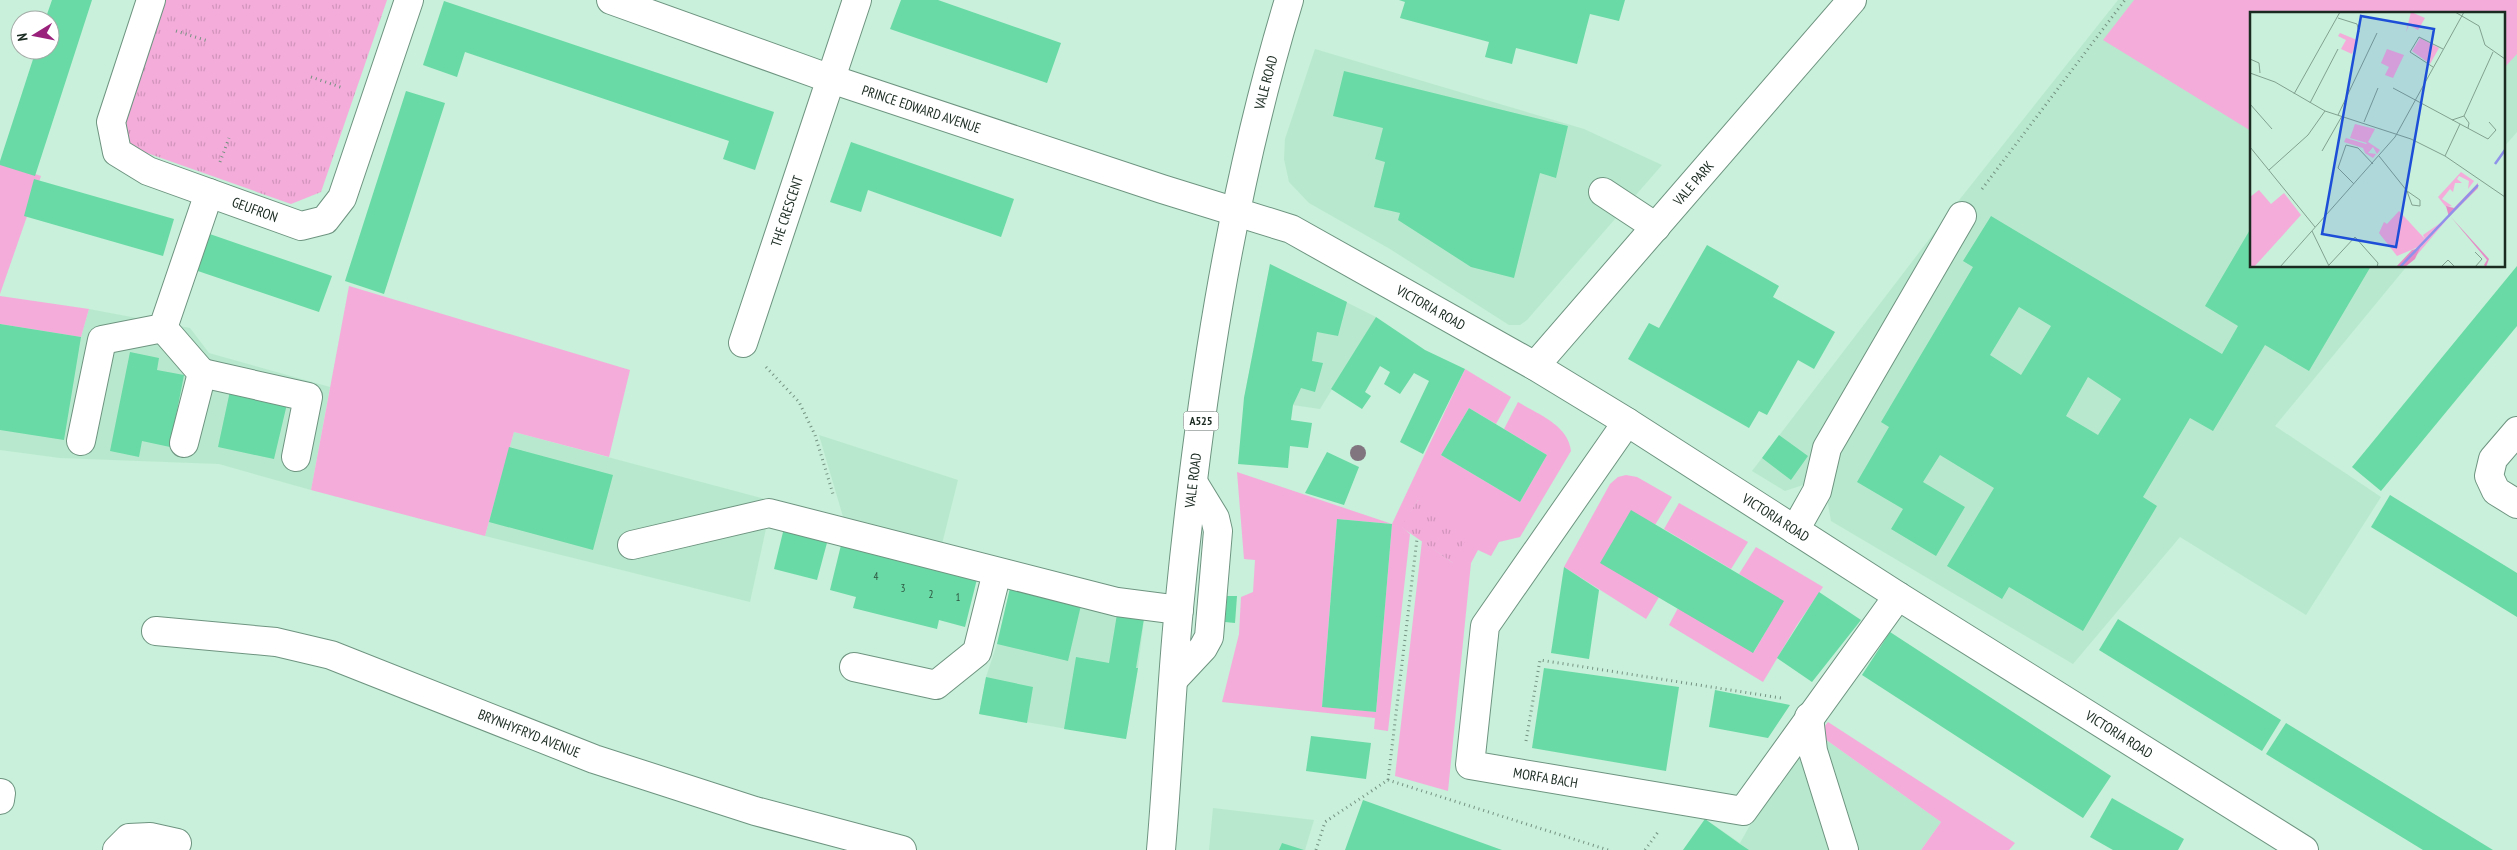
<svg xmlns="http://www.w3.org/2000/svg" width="2517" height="850" viewBox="0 0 2517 850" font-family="'PT Sans Narrow',sans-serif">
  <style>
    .built { fill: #b8e9ce }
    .green { fill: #f4acda; fill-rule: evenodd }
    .park { fill: url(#park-tufts) }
    .building { fill: #69daa5; fill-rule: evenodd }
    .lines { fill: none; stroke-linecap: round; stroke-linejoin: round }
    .minor-casing { stroke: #6e9480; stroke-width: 30 }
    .major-casing { stroke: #6e9480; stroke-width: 30 }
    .path { stroke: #759282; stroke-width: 3; stroke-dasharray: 1 4; stroke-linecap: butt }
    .minor { stroke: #fff; stroke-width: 28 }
    .major { stroke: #fff; stroke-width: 28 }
    .tree { fill: #817580 }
    .labels { text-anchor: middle; stroke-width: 4.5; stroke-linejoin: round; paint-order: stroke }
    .number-label { font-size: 11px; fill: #2e5642 }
    .shield { fill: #fff; stroke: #5f6a64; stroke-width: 1 }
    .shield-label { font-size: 12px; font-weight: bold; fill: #1a2a21 }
    .street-label { font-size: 14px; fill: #1a2a21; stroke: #fff }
    .inset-river { fill: none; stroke: #8f92eb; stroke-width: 2.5 }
    .inset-road { fill: none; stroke: #82a190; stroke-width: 1 }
    .view { fill: #1d4ed8; fill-opacity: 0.15; stroke: #1d4ed8; stroke-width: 2.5 }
    .inset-edge { fill: none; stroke: #1a2a21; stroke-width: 2.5 }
  </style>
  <defs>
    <pattern id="park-tufts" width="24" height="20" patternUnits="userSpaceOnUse" patternTransform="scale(1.25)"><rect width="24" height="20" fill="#f4acda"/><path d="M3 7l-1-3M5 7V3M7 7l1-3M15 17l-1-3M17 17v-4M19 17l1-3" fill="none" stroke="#d194bb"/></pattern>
  </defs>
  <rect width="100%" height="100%" fill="#c8f0da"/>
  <path class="built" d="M2118 0H2517V132L2503 148V14H2251V266H2407L2275 426 2381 497 2306 615 2180 537 2073 664 1831 521 1827 498 1806 484 1785 491 1752 471 1960 199Z
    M1315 49 1584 129 1662 165 1527 320 1520 325H1509L1390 249 1309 203 1289 182 1284 159 1285 139Z
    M1270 264 1376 317 1320 409 1244 398Z
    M89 309 190 328 209 353 330 387 311 490 219 464 60 458 0 450V324L81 337Z
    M514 432 772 501 750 602 485 536Z
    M819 435 958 480 941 548 844 520Z
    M1011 584 1145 612 1138 668 1126 739 979 714 986 677 997 644Z
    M1818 734 1941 822 1921 850H1683L1705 819 1740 843 1759 809Z
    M1213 808 1314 820 1305 850H1209Z"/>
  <path class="green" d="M2134 0H2517V54L2503 69V14H2251V131L2103 40Z
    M0 162 41 176 0 294Z
    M349 286 630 370 609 457 514 432 485 536 311 490Z
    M0 296 89 309 81 337 0 324Z
    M1465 369 1511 397 1496 424 1469 408 1441 455 1520 502 1547 455 1504 429 1518 402C1539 415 1568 425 1571 451L1520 537 1499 542 1491 556 1478 550 1471 563 1448 791 1395 776 1422 541 1453 563 1418 500 1402 527 1410 534 1388 731 1374 729 1375 718 1222 702 1239 634 1241 597 1253 592 1255 560 1244 559 1237 472 1392 524ZM1337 519 1392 524 1376 712 1322 706Z
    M1626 475 1637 477 1672 497 1655 525 1659 597 1646 619 1564 567 1610 484 1618 477Z
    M1679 503 1748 542 1731 569 1664 529Z
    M1756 547 1823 587 1797 625 1763 682 1669 625 1678 608 1754 652 1783 601 1739 574Z
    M1828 722 2015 843 2009 850H1921L1941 822 1818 734Z"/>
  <path class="park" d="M166 0H387L321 192 291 204 130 147 125 118Z
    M1418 500 1468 536 1453 563 1401 527Z"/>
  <path class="building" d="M52 0H92L35 176 0 165V161L36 50H50V20H45Z
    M901 0H938L1061 43 1047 83 890 29Z
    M1399 0H1625L1619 21 1590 14 1577 64 1516 48 1512 64 1485 57 1489 42 1400 18 1405 2Z
    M444 1 774 112 755 170 723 159 729 141 465 52 457 77 423 65Z
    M1344 71 1568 126 1556 178 1540 173 1514 278 1471 267 1398 220 1400 213 1374 207 1385 162 1375 159 1383 128 1333 116Z
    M406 91 445 103 384 294 345 281Z
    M851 142 1014 199 1001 237 868 190 861 212 830 202Z
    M34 179 174 219 163 256 24 216Z
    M1991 216 2222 354 2238 326 2205 306 2251 228V266H2371L2309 371 2265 345 2213 431 2190 418 2143 497 2157 506 2083 631 2009 587 2002 599 1947 566 1994 488 1940 455 1923 482 1965 507 1936 556 1891 529 1903 509 1857 482 1889 427 1881 422 1973 267 1963 261ZM2019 307 2051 326 2021 375 1990 355ZM2088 377 2121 399 2098 435 2066 416Z
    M204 232 332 276 319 312 192 269Z
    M1707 245 1779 286 1773 297 1835 332 1814 369 1798 360 1767 415 1759 411 1749 428 1628 359 1649 323 1659 328Z
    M1270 264 1347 302 1338 336 1317 332 1312 361 1323 363 1315 392 1301 388 1293 405 1291 420 1312 423 1308 448 1290 446 1288 468 1238 464 1244 398Z
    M2517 266V326L2381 491 2352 467Z
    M1376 317 1425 350 1465 369 1423 454 1400 442 1429 381 1414 373 1400 394 1384 384 1390 372 1380 366 1365 392 1371 396 1362 409 1331 389Z
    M0 324 81 337 64 440 0 430Z
    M130 352 159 358 157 370 184 375 170 447 142 441 139 457 110 451Z
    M230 391 287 404 274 459 218 447Z
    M1469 408 1547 455 1520 502 1441 455Z
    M1779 435 1808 456 1791 480 1762 458Z
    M509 447 613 475 593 550 489 522Z
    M1327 452 1359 467 1344 505 1305 493Z
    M2390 495 2517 573V617L2371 527Z
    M1631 510 1784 601 1753 653 1600 563Z
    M1337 519 1392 524 1376 712 1322 707Z
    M784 528 828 539 817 580 774 569Z
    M842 541 978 575 965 627 939 620 937 629 853 608 856 597 830 590Z
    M1564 567 1599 590 1589 659 1551 653Z
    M1011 584 1082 601 1068 661 997 644Z
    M1819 592 1861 620 1812 682 1777 658Z
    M1227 596H1237L1235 623 1225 622Z
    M1118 608 1145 612 1136 668H1138L1126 739 1064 729 1076 657 1109 663Z
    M2118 619 2281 720 2262 751 2099 650Z
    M1890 632 2111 776 2083 818 1862 675Z
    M1544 668 1679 687 1666 771 1532 748Z
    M986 677 1033 687 1027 723 979 714Z
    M1715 690 1790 705 1768 738 1709 727Z
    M2286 723 2493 850H2423L2266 754Z
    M1311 736 1371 743 1366 779 1306 771Z
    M2112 798 2184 839 2178 850H2113L2090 837Z
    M1363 800 1502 850H1345Z
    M1705 819 1740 844 1749 850H1683Z
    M1282 843 1304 850H1279Z"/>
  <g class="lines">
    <defs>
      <g id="minor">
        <path id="s1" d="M151 0 111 122 117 152 148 171 301 226 325 220 342 198 409 0"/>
        <path id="s2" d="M611 0 831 79 1162 189 1291 229 1535 366 1627 422 1898 596 2304 850"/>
        <path d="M1603 192 1656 227"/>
        <path d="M163 328 202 373 184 443"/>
        <path id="s3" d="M743 343 857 0"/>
        <path id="s4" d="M1535 366 1852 0"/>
        <path d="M202 373 308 397 296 457"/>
        <path id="s5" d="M1627 422 1485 626 1470 765 1743 811 1898 596"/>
        <path d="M2517 431 2493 459 2489 476 2496 491 2517 504"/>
        <path d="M81 441 102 340 163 328 209 193"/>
        <path d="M1795 530 1817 491 1827 448 1962 216"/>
        <path d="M632 545 769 513 1117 602 1179 610"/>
        <path id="s6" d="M156 631 276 642 331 655 594 759 755 811 902 850"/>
        <path d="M854 667 936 685 977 652 997 572"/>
        <path d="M1174 679 1203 648 1209 637 1218 531 1215 518 1193 482"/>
        <path d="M1809 717 1813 751 1844 850"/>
        <path d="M0 800 1 793"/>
        <path d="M117 850 129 838 150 837 177 843"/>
      </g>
      <g id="major">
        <path id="s7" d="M1161 850C1168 770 1171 688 1179 608 1199 403 1229 198 1289 0"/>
      </g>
    </defs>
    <use href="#minor" class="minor-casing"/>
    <use href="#major" class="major-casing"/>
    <path class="path" d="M176 31 208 41
      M311 77 343 88
      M220 162 229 138
      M1982 189 2125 0
      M766 367 799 402 815 435 833 494
      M1526 741 1540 660 1781 698
      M1388 780 1417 539
      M1316 850 1325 822 1388 780 1608 850
      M1645 850 1658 832"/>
    <use href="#minor" class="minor"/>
    <use href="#major" class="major"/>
  </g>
  <circle class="tree" cx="1358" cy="453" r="8"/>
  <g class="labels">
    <g class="number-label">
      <text x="876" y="580">4</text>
      <text x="903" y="592">3</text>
      <text x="931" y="598">2</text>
      <text x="958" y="601">1</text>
    </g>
    <rect class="shield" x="1183.5" y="411.5" width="35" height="19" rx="4"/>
    <g class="shield-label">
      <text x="1201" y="425">A525</text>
    </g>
    <g class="street-label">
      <text dy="5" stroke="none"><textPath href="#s7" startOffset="776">VALE ROAD</textPath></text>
      <text dy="5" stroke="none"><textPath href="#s2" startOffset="329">PRINCE EDWARD AVENUE</textPath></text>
      <text dy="5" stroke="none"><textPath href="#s4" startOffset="242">VALE PARK</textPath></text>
      <text dy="5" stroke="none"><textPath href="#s1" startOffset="309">GEUFRON</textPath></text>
      <text dy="5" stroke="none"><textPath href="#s3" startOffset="139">THE CRESCENT</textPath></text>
      <text dy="5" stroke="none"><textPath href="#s2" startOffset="878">VICTORIA ROAD</textPath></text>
      <text dy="5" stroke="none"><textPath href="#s7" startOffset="371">VALE ROAD</textPath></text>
      <text dy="5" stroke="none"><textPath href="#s2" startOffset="1282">VICTORIA ROAD</textPath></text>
      <text dy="5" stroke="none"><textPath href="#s6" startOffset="390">BRYNHYFRYD AVENUE</textPath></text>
      <text dy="5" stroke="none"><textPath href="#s2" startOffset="1688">VICTORIA ROAD</textPath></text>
      <text dy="5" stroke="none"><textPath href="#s5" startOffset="465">MORFA BACH</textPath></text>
    </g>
  </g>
  <g transform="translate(2250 12)">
    <rect width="255" height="255" fill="#c8f0da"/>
    <path d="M161 0 175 6 168 18 159 13 156 20ZM90 21 107 28 102 42 91 37 96 28 88 24ZM137 37 154 43 143 66 135 63 139 55 131 51ZM105 112 125 117 118 130 130 138 127 142 123 135 118 141 126 142 123 146 115 141 113 136 94 130 96 126 116 132 114 134 117 131 100 126ZM211 160 224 169 218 177 219 169 209 164 207 167 212 171H205L203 180 200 177 192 187 202 194 196 195 188 185ZM9 178 21 192 34 181 51 203 4 255H0V185ZM149 199 175 227 173 223 199 205 166 244 168 235 147 244 129 221 134 210 137 212Z" fill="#f4acda"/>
    <path d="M228 171V176L199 205 196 194 204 196ZM201 205 239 247 236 255 234 253 237 248ZM170 236 165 247 155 255H146L162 238Z" fill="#e58cc7"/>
    <path d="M170 26 189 36 180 52 162 39Z" fill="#f4acda"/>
    <path class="inset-river" d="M245 152 255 138M150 255 228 173"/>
    <path class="inset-road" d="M205 0 229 14 235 33 255 47M88 6 107 12 109 20M0 47 9 51 10 61M183 55 160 40 169 25 193 37M0 61 25 70 75 99 161 127 195 144 255 185M143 76 238 127 246 118 239 110M44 82 90 0M60 91 88 37M0 92 22 117M88 103 127 21M214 104 243 40M202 108 214 104 219 111 218 116M114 110 128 76M0 135 65 215M72 139 92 104M129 144 157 179 170 188V194L162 193 157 179M195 144 210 112M19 158 58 123 75 99M104 172 88 156 96 133 108 136 123 152M62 219 79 254M79 253 105 225 128 251 127 255M30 255 145 125 214 0M191 255 198 248 205 255M225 255 232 247 225 240"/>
    <path class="view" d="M111 4 184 17 146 235 72 222Z"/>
    <rect width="255" height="255" class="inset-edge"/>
  </g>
  <g transform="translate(35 35) rotate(260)"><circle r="24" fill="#ffffff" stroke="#a3aaa6"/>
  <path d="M0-4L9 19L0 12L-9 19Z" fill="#9a217b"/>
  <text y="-8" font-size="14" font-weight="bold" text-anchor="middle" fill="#1a2a21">N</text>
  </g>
</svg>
